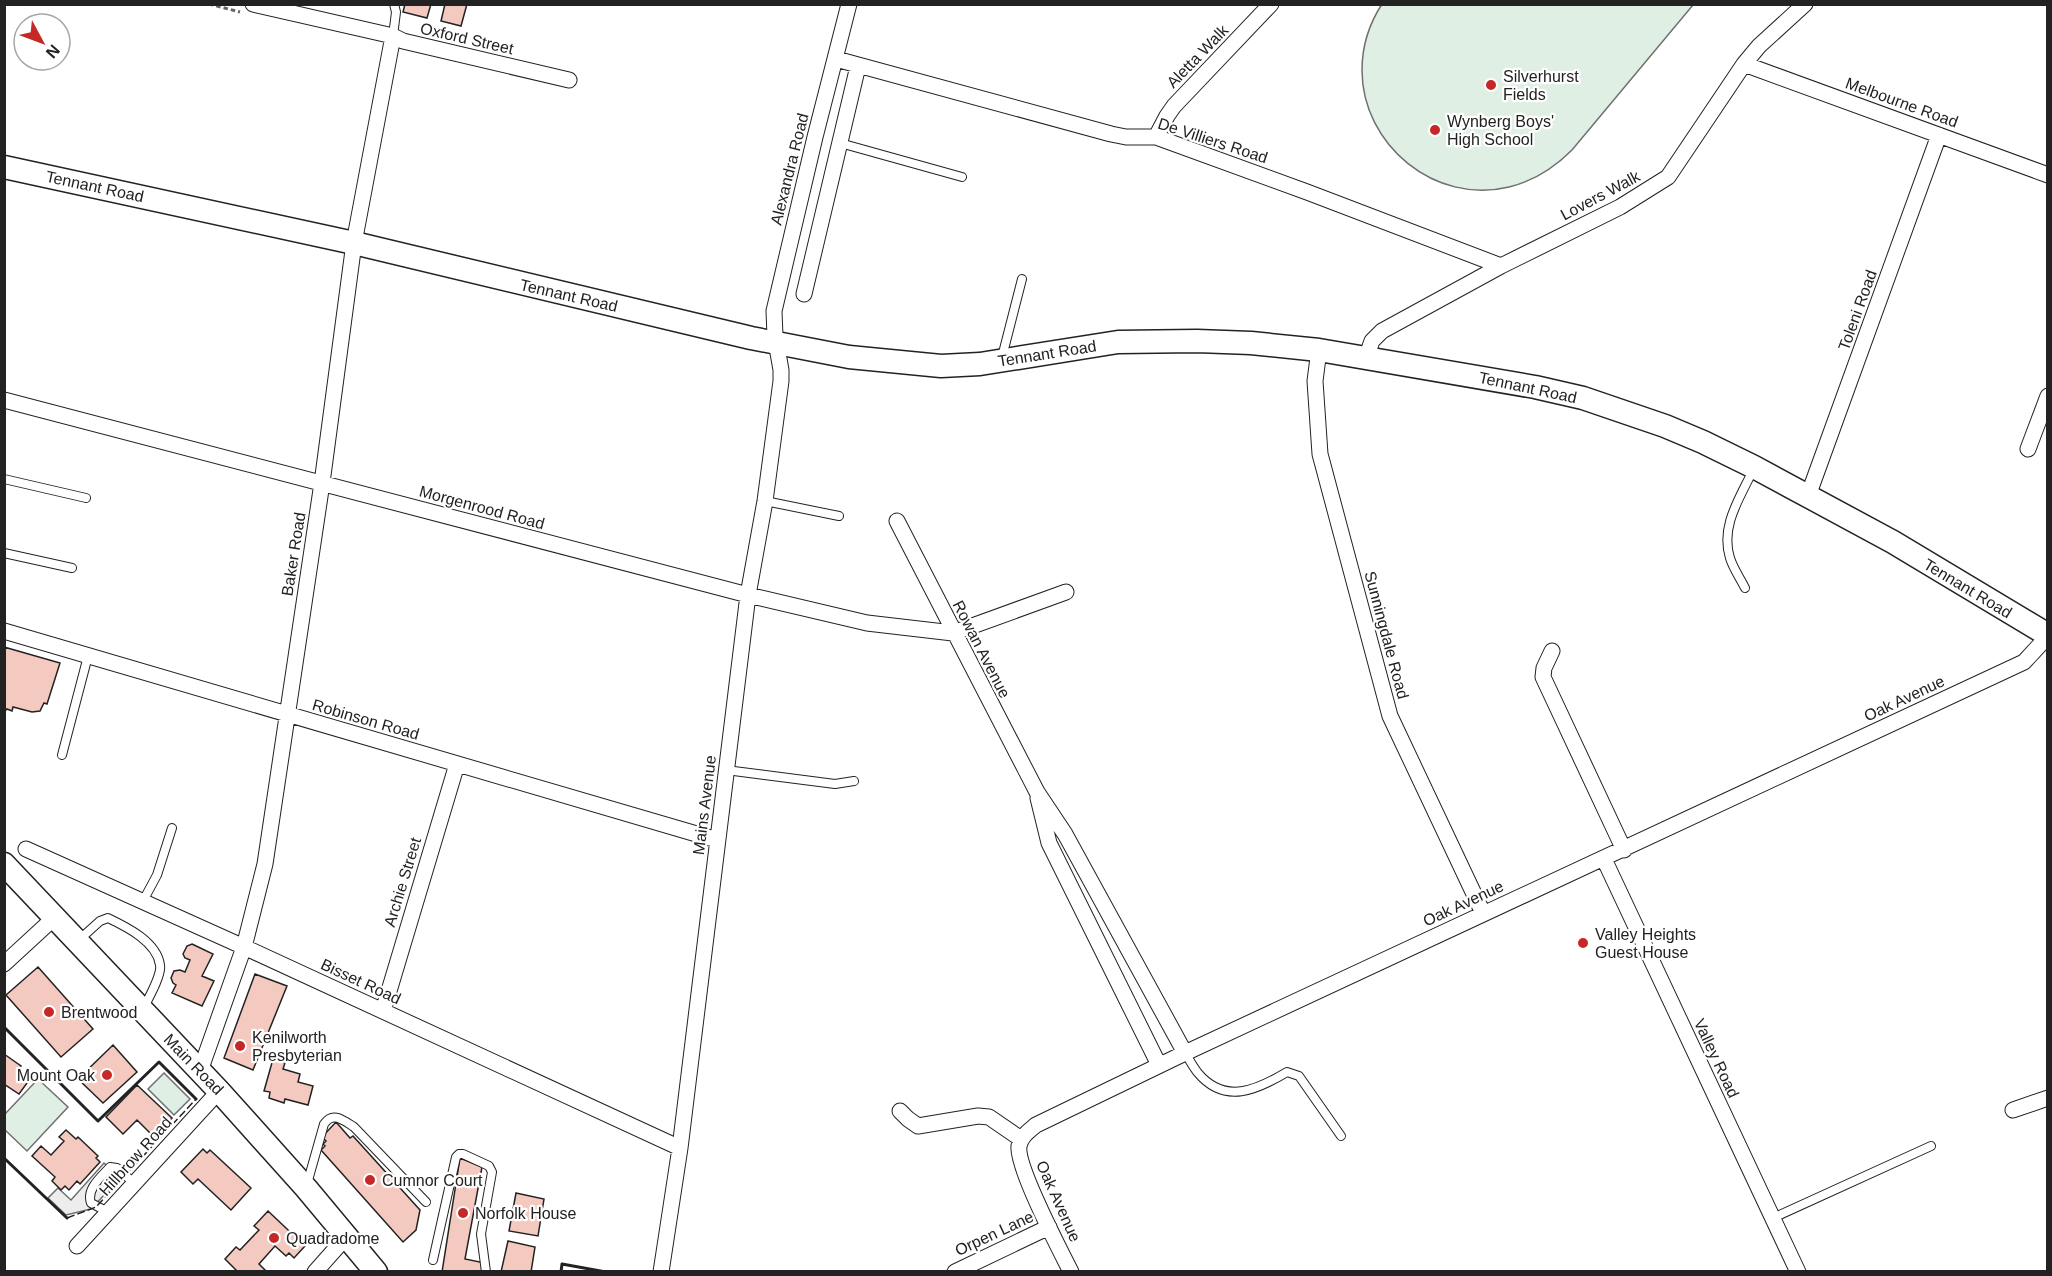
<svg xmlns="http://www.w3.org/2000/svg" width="2052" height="1276" viewBox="0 0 2052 1276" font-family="Helvetica,sans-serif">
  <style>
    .green { fill: #e0efe3; stroke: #6f6f6f; stroke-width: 1.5 }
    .parking { fill: #ededed; stroke: #6f6f6f; stroke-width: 1.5 }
    .building { fill: #f3c9c0; stroke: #222; stroke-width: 1.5 }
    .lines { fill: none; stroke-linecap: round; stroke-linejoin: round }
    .service-casing { stroke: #222; stroke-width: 10 }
    .minor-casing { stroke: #222; stroke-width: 17 }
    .secondary-casing { stroke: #222; stroke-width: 25 }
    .path { stroke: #646464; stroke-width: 3; stroke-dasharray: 4.5 3; stroke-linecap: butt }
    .service { stroke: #fff; stroke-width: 8 }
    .minor { stroke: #fff; stroke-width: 15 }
    .secondary { stroke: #fff; stroke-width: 22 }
    .fence { stroke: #222; stroke-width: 1.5; stroke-dasharray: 8 3; stroke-linecap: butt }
    .wall { stroke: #222; stroke-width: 3 }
    .poi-dot { fill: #c62828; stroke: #fff; stroke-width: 2 }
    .labels { text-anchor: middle; stroke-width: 4.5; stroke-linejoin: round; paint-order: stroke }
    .street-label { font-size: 16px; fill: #222; stroke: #fff }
    .poi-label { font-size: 16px; fill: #222; stroke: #fff; text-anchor: start }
  </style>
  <rect width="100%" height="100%" fill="#fff"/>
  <path class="green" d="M1382 4H1693V5L1572 150C1554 168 1534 181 1509 187 1435 205 1362 145 1362 70 1362 47 1369 24 1382 4Z
    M164 1073 190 1099 174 1115 148 1089Z
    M38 1079 68 1107 27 1151 5 1130V1114Z"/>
  <path class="parking" d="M104 1163 120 1178 91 1209 66 1215 48 1198 58 1188 71 1200Z"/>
  <path class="building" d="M405 4H431L427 18 403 12Z
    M445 4H467L461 26 441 21Z
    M4 647 60 663 47 704 44 703 40 711 32 712 13 707 12 711 7 709 4 712Z
    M192 944 213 954 202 976 214 981 202 1006 172 993 176 985 173 983 171 978 174 971 180 970 185 972 190 960 185 958 183 954 187 946Z
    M38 967 93 1029 61 1057 6 995Z
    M255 974 287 986 253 1070 224 1058Z
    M113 1045 137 1072 103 1103 78 1079Z
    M4 1054 21 1066 18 1071 30 1079 19 1094 4 1084Z
    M273 1059 285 1063 283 1069 300 1074 298 1082 313 1086 308 1105 285 1099 284 1103 269 1098 270 1092 264 1091Z
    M137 1085 172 1118 154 1137 137 1120 123 1134 106 1117Z
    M336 1122 350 1138 353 1136 420 1210 416 1230 403 1242 321 1150 325 1146 323 1144 326 1141 322 1137Z
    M66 1130 76 1139 78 1137 98 1156 96 1158 100 1162 80 1184 77 1181 69 1190 65 1186 61 1190 52 1181 55 1177 32 1156 41 1146 51 1155 64 1141 59 1137Z
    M203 1149 207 1153 210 1150 251 1188 231 1210 198 1179 193 1184 181 1172Z
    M460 1158 482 1167 465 1259 485 1263 483 1272H442Z
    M516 1193 544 1199 538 1236 509 1231Z
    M268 1211 305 1246 294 1258 289 1253 286 1256 275 1246 259 1264 267 1272H238L225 1259 236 1247 240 1250 259 1230 254 1226Z
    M508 1241 535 1247 531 1272H501Z"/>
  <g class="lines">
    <defs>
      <path id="service" d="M393 36 396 12 394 4
        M840 143 962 177
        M1002 357 1022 279
        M4 479 86 498
        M765 501 839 516
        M4 553 72 568
        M1745 588C1740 578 1733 568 1730 558 1720 526 1740 498 1753 470
        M62 755 88 656
        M726 770 835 784 854 781
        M143 901 157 875 172 828
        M80 939 100 921 108 918C127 927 157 942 160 965 162 975 148 999 143 1009
        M1185 1053C1189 1059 1193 1067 1198 1073 1225 1105 1257 1090 1287 1072L1299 1076 1341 1136
        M307 1184 324 1124C333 1111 343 1120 354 1127L426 1202
        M108 1212 91 1203C86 1189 101 1177 110 1167L117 1168 134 1183
        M1773 1218 1931 1146
        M433 1260 456 1157 459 1154H463L489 1166 492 1172 481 1234 486 1272"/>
      <path id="minor" d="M253 4 393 36 403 41 569 80
        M836 59 1111 134 1126 137H1156L1307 192 1501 266
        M1744 64 2048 175
        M1156 137 1167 116 1174 106 1271 4
        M804 294 858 66
        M1319 350 1315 381 1320 454 1390 716 1483 913
        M1366 358 1372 341 1382 331 1501 266 1620 207 1668 177 1744 64 1759 46 1805 4
        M4 400 748 595 867 623 953 633 1066 592
        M2028 449 2048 396
        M1808 496 1939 135
        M897 521 1037 792 1065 834 1185 1053
        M4 631 717 840
        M1552 651 1544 668 1543 677 1624 850
        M1038 798 1049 843 1159 1065
        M26 849 244 947 680 1148
        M1604 859 1798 1272
        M4 964 54 918
        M383 1011 457 764
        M200 1071 244 947 265 864 322 483 354 243 393 36
        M2013 1110 2048 1098
        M900 1111 908 1119 918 1126 978 1116 989 1117 1021 1139
        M77 1246 219 1091
        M315 1272 347 1236
        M661 1272 680 1148 748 595 765 501 781 381V370L775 336 774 311 815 137 849 4
        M955 1272 1049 1227
        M1071 1272C1060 1250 1016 1166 1019 1146 1021 1136 1029 1131 1036 1125L1185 1053 2024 662 2048 636"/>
      <path id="secondary" d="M4 167 354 243 751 338 849 357 941 366 980 364 1118 342 1197 341 1251 343 1319 350 1535 387 1583 398 1665 426 1703 442 1754 467 1893 542 2048 635
        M4 864 219 1091 306 1188 376 1272"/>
    </defs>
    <use href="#service" class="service-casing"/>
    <use href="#minor" class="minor-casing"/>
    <use href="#secondary" class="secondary-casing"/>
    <path class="path" d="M209 4 240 12"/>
    <use href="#service" class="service"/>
    <use href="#minor" class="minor"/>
    <use href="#secondary" class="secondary"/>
    <path class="fence" d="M67 1218 96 1207 196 1099"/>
    <path class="wall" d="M4 1027 98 1121 159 1062 196 1099
      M4 1158 67 1218
      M561 1272 562 1264 606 1272"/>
  </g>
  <g class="poi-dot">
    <circle cx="1491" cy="85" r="6"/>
    <circle cx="1435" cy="130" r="6"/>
    <circle cx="1583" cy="943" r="6"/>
    <circle cx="49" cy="1012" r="6"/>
    <circle cx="240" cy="1046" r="6"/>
    <circle cx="107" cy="1075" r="6"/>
    <circle cx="370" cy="1180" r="6"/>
    <circle cx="463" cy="1213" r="6"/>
    <circle cx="274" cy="1238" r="6"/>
  </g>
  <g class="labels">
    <g class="street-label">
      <text transform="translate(467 38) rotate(13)" y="6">Oxford Street</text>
      <text transform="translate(1197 56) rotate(-46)" y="6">Aletta Walk</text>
      <text transform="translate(1902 102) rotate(20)" y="6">Melbourne Road</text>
      <text transform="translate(1213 140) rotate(18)" y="6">De Villiers Road</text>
      <text transform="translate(789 169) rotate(-76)" y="6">Alexandra Road</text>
      <text transform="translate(95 186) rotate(12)" y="6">Tennant Road</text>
      <text transform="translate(1600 195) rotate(-28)" y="6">Lovers Walk</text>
      <text transform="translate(569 295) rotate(13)" y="6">Tennant Road</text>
      <text transform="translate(1857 310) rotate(-70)" y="6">Toleni Road</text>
      <text transform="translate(1047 353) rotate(-9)" y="6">Tennant Road</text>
      <text transform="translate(1528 387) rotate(12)" y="6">Tennant Road</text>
      <text transform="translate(482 507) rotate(15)" y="6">Morgenrood Road</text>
      <text transform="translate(293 554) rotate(-81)" y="6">Baker Road</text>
      <text transform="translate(1968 588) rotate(31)" y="6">Tennant Road</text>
      <text transform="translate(1387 635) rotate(75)" y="6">Sunningdale Road</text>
      <text transform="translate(982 649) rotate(63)" y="6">Rowan Avenue</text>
      <text transform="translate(1904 698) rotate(-25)" y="6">Oak Avenue</text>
      <text transform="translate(366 719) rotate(16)" y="6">Robinson Road</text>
      <text transform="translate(704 805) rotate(-83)" y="6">Mains Avenue</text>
      <text transform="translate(402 882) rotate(-73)" y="6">Archie Street</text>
      <text transform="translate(1463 903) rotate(-25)" y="6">Oak Avenue</text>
      <text transform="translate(361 981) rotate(25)" y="6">Bisset Road</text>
      <text transform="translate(1717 1058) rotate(65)" y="6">Valley Road</text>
      <text transform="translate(194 1064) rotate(46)" y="6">Main Road</text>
      <text transform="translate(135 1156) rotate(-48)" y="6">Hillbrow Road</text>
      <text transform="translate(1059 1201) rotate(66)" y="6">Oak Avenue</text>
      <text transform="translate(994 1233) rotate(-25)" y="6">Orpen Lane</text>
    </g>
    <g class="poi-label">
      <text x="1503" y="82">Silverhurst<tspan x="1503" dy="18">Fields</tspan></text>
      <text x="1447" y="127">Wynberg Boys'<tspan x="1447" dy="18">High School</tspan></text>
      <text x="1595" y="940">Valley Heights<tspan x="1595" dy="18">Guest House</tspan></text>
      <text x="61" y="1018">Brentwood</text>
      <text x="252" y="1043">Kenilworth<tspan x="252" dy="18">Presbyterian</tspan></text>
      <text x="95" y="1081" text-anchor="end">Mount Oak</text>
      <text x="382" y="1186">Cumnor Court</text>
      <text x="475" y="1219">Norfolk House</text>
      <text x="286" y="1244">Quadradome</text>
    </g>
  </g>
  <rect width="2052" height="1276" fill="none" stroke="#222222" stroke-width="12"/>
  <g transform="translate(42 42) rotate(131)"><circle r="28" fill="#ffffff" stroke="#a7a7a7" stroke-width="1.5"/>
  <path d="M0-4.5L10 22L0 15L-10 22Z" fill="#c62828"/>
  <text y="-9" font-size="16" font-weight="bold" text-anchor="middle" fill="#222222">N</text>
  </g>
</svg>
